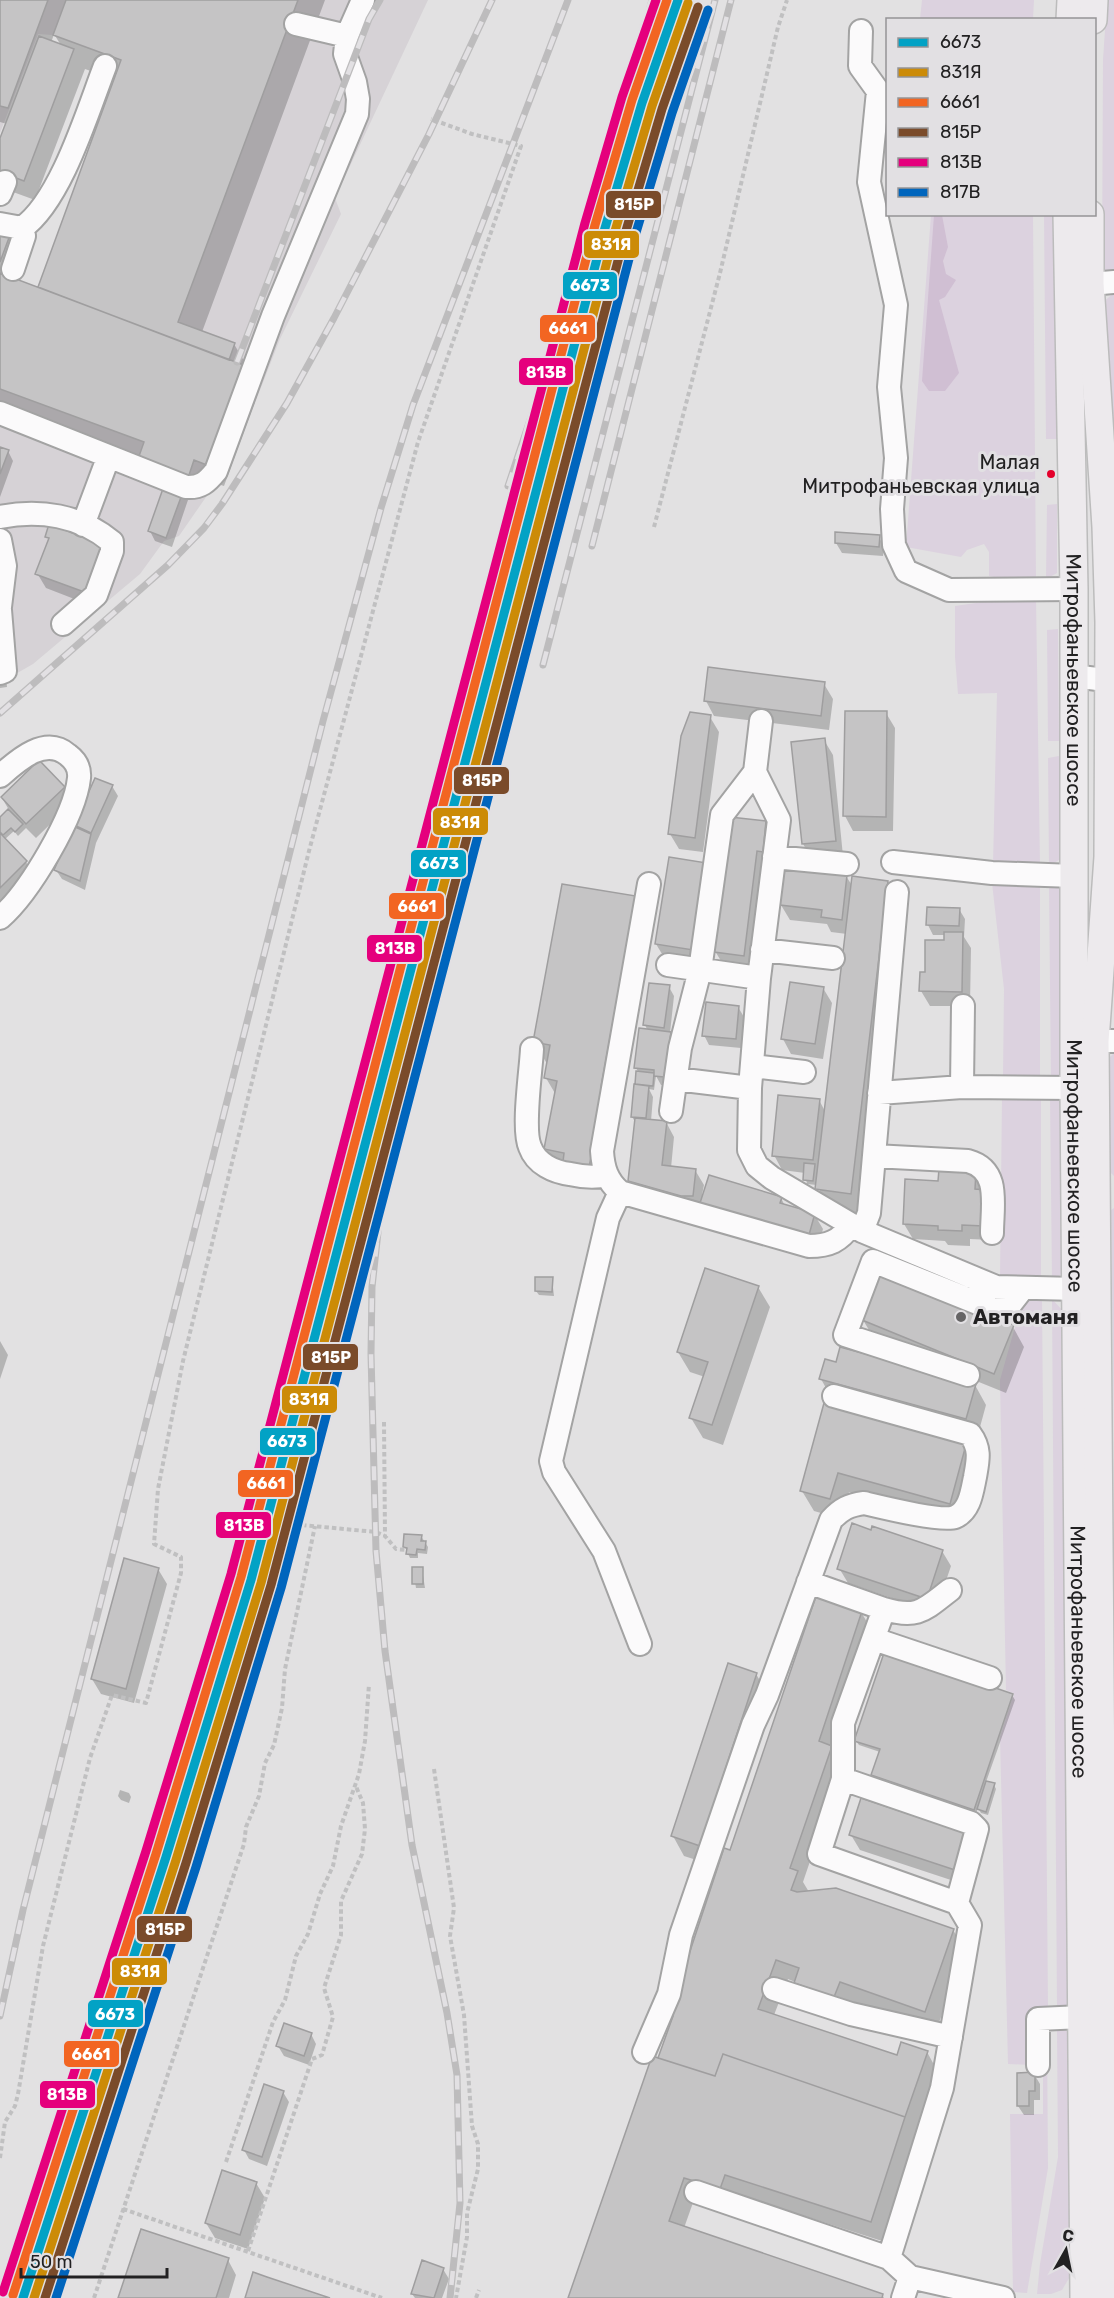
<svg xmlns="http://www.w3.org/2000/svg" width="1114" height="2298" viewBox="0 0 1114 2298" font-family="Rubik,sans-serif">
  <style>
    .built { fill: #d6d2d6 }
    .green { fill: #dcd2df }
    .forest { fill: #d0bfd3 }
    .shadow { fill: #0003; fill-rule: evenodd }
    .building { fill: #c5c4c5; stroke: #9f9e9f; stroke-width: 1.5 }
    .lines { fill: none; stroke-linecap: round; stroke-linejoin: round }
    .minor-casing { stroke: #a3a3a3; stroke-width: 26 }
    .major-casing { stroke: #bcbcbc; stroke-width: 30 }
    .path { stroke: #c0c0c1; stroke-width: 4; stroke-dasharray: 4.5 3; stroke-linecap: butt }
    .minor { stroke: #fbfafb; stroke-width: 22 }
    .major { stroke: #edeaed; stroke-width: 27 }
    .rail-casing { stroke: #bdbcbd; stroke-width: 7 }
    .rail { stroke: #e2e0e3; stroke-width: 4.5; stroke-dasharray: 14; stroke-linecap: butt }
    .rail-1-casing { stroke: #e2e0e3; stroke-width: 14 }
    .rail-2-casing { stroke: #e2e0e3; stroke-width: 14 }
    .rail-3-casing { stroke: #e2e0e3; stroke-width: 14 }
    .rail-4-casing { stroke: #e2e0e3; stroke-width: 14 }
    .rail-5-casing { stroke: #e2e0e3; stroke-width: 14 }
    .rail-6-casing { stroke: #e2e0e3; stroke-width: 14 }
    .rail-1 { stroke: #02a2c5; stroke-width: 9 }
    .rail-2 { stroke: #cc8b07; stroke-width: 9 }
    .rail-3 { stroke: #f26522; stroke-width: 9 }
    .rail-4 { stroke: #7a4b2a; stroke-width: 9 }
    .rail-5 { stroke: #e5007d; stroke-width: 9 }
    .rail-6 { stroke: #0065bd; stroke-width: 9 }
    .bus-dot { fill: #e4002b; stroke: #e2e0e3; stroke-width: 2 }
    .poi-dot { fill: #656465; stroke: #e2e0e3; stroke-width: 2 }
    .labels { text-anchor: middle; stroke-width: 6; stroke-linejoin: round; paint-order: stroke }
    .bus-label { font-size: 20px; fill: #222122; stroke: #e2e0e3; text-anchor: end }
    .street-label { font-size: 21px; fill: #222122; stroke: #e2e0e3 }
    .poi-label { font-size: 21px; font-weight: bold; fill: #222122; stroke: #e2e0e3; text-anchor: start }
    .line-badge { stroke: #e2e0e3; stroke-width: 2 }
    .badge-label { font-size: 16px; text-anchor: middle; font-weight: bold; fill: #fff }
  </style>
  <rect width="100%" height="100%" fill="#e2e1e2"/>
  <path class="built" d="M0 0H428L335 198 341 214 280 339 255 403 222 474 179 536 164 541 140 574 33 664 0 683V273L38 287 121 60 53 35 38 34 0 133Z"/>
  <path class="green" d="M922 0H1034L1033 19H920Z
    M1107 0H1114V274L1102 272 1103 60Z
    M931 215H1033L1036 579H1004L989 576V552L984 544 967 550 961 557 906 547Z
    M1044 215H1055L1057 439H1046Z
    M1114 293V473L1103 302Z
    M1057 504V573L1046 579 1047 505Z
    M1036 598 1040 866 993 865 997 693 958 694 955 657V606L1004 599Z
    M1058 629 1059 741H1048L1047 630Z
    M1059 756V860L1049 866 1048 758Z
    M992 883 1040 884V1081H1005L1003 1076 1004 989Z
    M1049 885 1060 889 1062 1074 1051 1081Z
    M1114 1053V1176L1110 1172 1109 1058Z
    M1002 1096 1041 1097V1280H1000Z
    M1050 1097 1062 1102 1063 1273 1052 1280Z
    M1114 1208V1428L1111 1210Z
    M1029 1298H1042L1048 2008 1032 2009V2065L1008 2064 1000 1737 1014 1694 1006 1690 1000 1380 1015 1327 1012 1314Z
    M1052 1299 1063 1311 1069 2004 1057 2009Z
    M1057 2028 1069 2032 1071 2275 1062 2290 1051 2294H1037L1040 2264 1058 2157Z
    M1043 2035H1047L1048 2168 1027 2293 1013 2292 1010 2114H1043Z"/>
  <path class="forest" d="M934 215H942L948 247 943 261 946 274 956 280 945 297 939 300 959 373 945 391H929L922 381Z"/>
  <path class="shadow" d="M0 0H325L202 332 234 344 260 388 224 486 205 480 199 497 183 491 188 500 172 547 155 541 150 531 166 485 141 456 0 404V232L9 236 21 256 12 279 42 290 40 287 116 80 85 69 35 200 2 188 0 143 7 124 0 122ZM54 34 62 47 51 43Z
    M0 448 8 451 13 461 0 497Z
    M50 526 95 607 46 588 37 573 49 541 47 536Z
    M879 537 884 547 883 556 842 553 836 543Z
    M0 615 7 687 0 688Z
    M824 684 833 699 829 730 714 716 706 701Z
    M886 713 895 728 893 831H853L845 816Z
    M710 717 719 732 703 852 679 849 670 834Z
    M824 740 833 755 843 856 812 859 803 844Z
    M112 786 118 796 96 843 85 890 62 879 56 870 78 829 76 825Z
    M64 788 72 803 36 838 26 828 18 836 14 831 4 840 26 862 37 882 0 918V819L9 810 2 798Z
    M766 823 774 838 752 970 724 966 715 951Z
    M671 858 701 965 665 959 656 944Z
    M846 876 853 887 887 882 898 902 862 1213 828 1209 817 1185 807 1184 805 1173 782 1170 774 1155 819 1100 826 1113 847 934 831 932 827 924 790 920 781 905Z
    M635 897 600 1186 557 1169 546 1149 556 1095 546 1078 549 1062H546L534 1042Z
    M959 909 965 919 964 937 971 948 970 1006H930L921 991 946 941V935H933L928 925Z
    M669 987 674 996 670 1033 676 1043 671 1085H661L656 1076 654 1090 649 1089 653 1097 651 1121 666 1122 674 1137 671 1168 695 1170 704 1185 702 1195 781 1198 785 1206 814 1214 823 1229 817 1250 710 1218 702 1202 701 1210 639 1196 630 1181 636 1123 632 1117 639 1073 636 1068 648 1031 645 1025Z
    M823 988 832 1003 823 1059 791 1054 783 1039Z
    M738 1007 744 1017 741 1048 709 1045 704 1035Z
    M975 1172 984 1187 992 1240 970 1239V1246L948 1245 945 1241 913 1239 904 1224 940 1183Z
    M552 1279 554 1296 539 1295 536 1291Z
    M758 1287 770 1307 723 1445 703 1438 691 1418 705 1377 690 1372 678 1352Z
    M863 1320 1013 1327 1024 1347 1006 1393 875 1340Z
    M0 1341 8 1355 0 1379Z
    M821 1379 975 1385 986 1405 977 1438 832 1399Z
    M825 1405 966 1443 977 1463 961 1523 849 1492 842 1519 814 1511 802 1491Z
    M421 1536 428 1547 427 1554 418 1553V1558H410L405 1547Z
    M942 1551 951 1566 935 1613 848 1583 839 1568Z
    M158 1569 167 1584 134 1703 101 1694 92 1679Z
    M413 1569H422L425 1588H416Z
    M861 1612 873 1632 842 1767 803 1882 809 1892 953 1930 965 1950 936 2031 851 2001 846 2016 807 2003 795 1982 788 1979 774 2015 898 2056 927 2052 938 2072 882 2241 736 2194 695 2197 684 2228 882 2295 884 2298H570L673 2020 670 2015 731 1852Z
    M756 1674 768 1694 712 1865 684 1856 673 1836Z
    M1012 1695 1015 1700 986 1782 994 1785 996 1789 988 1815 981 1813 978 1808 976 1814 875 1779 873 1775 880 1752 859 1745 856 1741Z
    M120 1790 129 1793 131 1797 129 1803 121 1800 118 1796Z
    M965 1834 963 1884 860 1850 851 1835Z
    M311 2034 316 2044 309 2065 284 2056 278 2046Z
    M1034 2074 1040 2084V2100H1034V2115H1024L1018 2106Z
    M283 2092 289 2102 267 2166 249 2159 244 2150Z
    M256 2183 265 2198 248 2249 215 2238 206 2223Z
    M228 2260 236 2275 229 2298H119Z
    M443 2269 449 2279 442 2298H415L412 2294Z"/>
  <path class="building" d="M0 0H48L8 108 0 106Z
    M66 0H298L178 322 235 343 229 360 38 287 121 60 53 35Z
    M39 36 74 49 24 181 0 172V138Z
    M0 231 10 235 0 262Z
    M0 273 249 367 212 467 194 460 188 478 138 459 144 442 0 389Z
    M0 447 9 450 0 474Z
    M165 483 184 489 166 538 148 531Z
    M49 524 105 545 87 593 35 574 49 538 45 537Z
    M835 532 880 535 879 547 835 543Z
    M708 667 825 682 821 716 704 701Z
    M845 711H887L886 817 843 816Z
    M690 712 711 715 695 838 668 834 681 736Z
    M825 738 836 841 802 844 791 742Z
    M39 760 65 787 26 824 1 797Z
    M95 778 113 785 91 833 74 825Z
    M8 809 23 824 15 832 11 828 3 835 0 832V817Z
    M730 817 766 821 763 852 757 851 744 956 714 952Z
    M73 826 91 834 80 881 54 870Z
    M0 833 27 861 0 888Z
    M669 857 707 863 693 950 655 944Z
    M784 868 847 875 842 920 821 917 822 910 780 905 778 897Z
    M852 876 888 881 851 1194 815 1189Z
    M562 884 636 896 601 1087H606L589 1167 563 1162 564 1153 544 1149 557 1081 544 1078 550 1045 533 1042Z
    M927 907 960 908 959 926 926 925Z
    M944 932H963L962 992 919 991 920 972H925V940H944Z
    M790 982 824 987 815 1044 781 1039Z
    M649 983 670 985 664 1028 643 1025Z
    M706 1002 739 1006 736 1039 702 1036Z
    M639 1028 671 1032 664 1077 654 1076V1070L634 1068Z
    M636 1071 654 1073 653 1086 635 1084Z
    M634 1084 649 1086 646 1118 631 1117Z
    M778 1095 820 1099 813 1160 772 1156Z
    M635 1118 667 1121 662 1165 696 1169 693 1196H681L628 1181Z
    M804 1163 815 1164 813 1181 803 1180Z
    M939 1169 976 1171 975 1189 986 1190 984 1226 962 1225V1231L938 1230V1226L903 1224 905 1179 938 1181Z
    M709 1175 782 1197 780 1203 815 1213 809 1235 700 1203Z
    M705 1268 759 1286 712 1425 689 1418 708 1362 677 1352Z
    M881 1272 1014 1325 994 1374 862 1320Z
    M535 1277H553L552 1292 535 1291Z
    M840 1347 976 1384 966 1419 819 1379 825 1359 836 1362Z
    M824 1403 967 1441 950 1504 838 1473 830 1499 800 1491Z
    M852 1523 871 1530 872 1526 943 1550 927 1599 837 1569Z
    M404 1534 422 1535 421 1541H426L425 1550 417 1549 416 1555 406 1554 407 1548 403 1547Z
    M124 1558 159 1568 126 1689 91 1679Z
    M412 1567H423V1584H412Z
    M816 1596 862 1611 819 1741 832 1746 790 1868 798 1871 791 1890 797 1892 836 1888 954 1929 925 2012 840 1982 834 1997 794 1983 799 1968 776 1960 758 2009 897 2055 901 2042 928 2051 905 2117 723 2054 715 2076 658 2058 673 2016 669 2015 724 1848 730 1850Z
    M885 1650 1013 1694 974 1810 871 1775 880 1749 854 1741Z
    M728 1663 757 1673 700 1846 671 1836Z
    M986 1781 995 1783 986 1812 977 1809Z
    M861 1798 966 1833 955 1870 849 1835Z
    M284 2023 312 2033 304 2056 276 2046Z
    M723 2054 905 2117 871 2222 725 2175 720 2189 684 2178 669 2221 883 2294 882 2298H568L652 2056 715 2076Z
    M1035 2072V2091H1029V2106H1017V2073Z
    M264 2084 284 2091 262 2157 242 2150Z
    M222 2170 257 2182 240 2235 205 2223Z
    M141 2229 229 2258 216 2298H118Z
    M422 2260 444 2268 434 2298 411 2294Z
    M253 2272 267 2277 330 2298H245Z"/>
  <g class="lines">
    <defs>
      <path id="minor" d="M296 24 347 36
        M861 31 860 66 878 91 869 182 896 305 889 387 896 458 892 509 894 545 906 571 949 590 1074 589
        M0 194 5 182
        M0 224 22 228C61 201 88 110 105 66
        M13 269 24 236 22 228
        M1090 284 1114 282
        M0 413 186 487C201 488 207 482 216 471L273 316 357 114 358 99 355 82 345 54 347 36 363 0
        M0 517C39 509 80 515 112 542V551L96 595 63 624
        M83 525 108 458
        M0 540 5 566 0 607
        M0 610 5 671 0 673
        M1073 676 1114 681
        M761 721 755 772 779 820 759 978 750 1088 749 1150 757 1166 772 1178 862 1231 996 1287 1077 1289
        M0 776C17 761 45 735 68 755 76 761 80 768 79 778 75 816 29 893 0 918
        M774 857 847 864
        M893 862 992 873 1074 876
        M649 884 602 1151C603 1168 607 1181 620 1192L809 1246C829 1246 840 1241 851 1225
        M762 950 833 958
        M668 965 759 978
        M1095 1041H1114
        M532 1049C531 1071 522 1129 530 1147 536 1164 554 1172 570 1174 583 1177 594 1178 607 1175
        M752 1066 804 1072
        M676 1079 750 1088
        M962 1087 963 1006
        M879 1093 962 1087 1074 1088
        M671 1111 680 1048 700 970 722 815 755 772
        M874 1156 968 1161C1001 1170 992 1205 992 1233
        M620 1192 608 1218 551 1461 554 1472 604 1551 640 1644
        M862 1231 869 1213 897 892
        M968 1375 845 1335 873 1261 995 1310 1009 1306 1023 1288
        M808 1582 884 1609 843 1723V1779L819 1854 957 1903 970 1925 942 2088 889 2258
        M884 1609C918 1619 924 1610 950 1590
        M874 1639 990 1678
        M843 1779 971 1823 977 1829 957 1903
        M774 1989 851 2014 951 2037
        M644 2052 669 1994 681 1935 753 1725 767 1695 831 1520C841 1509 849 1505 864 1503 881 1507 942 1522 955 1517 970 1511 972 1491 975 1477 978 1460 981 1449 970 1434L834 1396
        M1038 2065V2019L1082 2017
        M696 2192 889 2258 910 2277 1003 2298
        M903 2298 910 2277"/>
      <g id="major">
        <path d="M1070 20 1071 0"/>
        <path d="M1093 20 1094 0"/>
        <path id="s1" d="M1067 214 1074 589V1088L1084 2298"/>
        <path d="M1090 214V284L1106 527 1109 622 1108 857 1095 1041 1105 2298"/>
      </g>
    </defs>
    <use href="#minor" class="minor-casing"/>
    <use href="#major" class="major-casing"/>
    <path class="path" d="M654 527 720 273 778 27 787 0
      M384 1422 385 1536 396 1549 406 1550
      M302 1525 376 1532 385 1536
      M434 1769 454 1908 450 1936 464 2015 472 2126 478 2144V2169L467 2213V2237L456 2298
      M0 2158 5 2122 15 2106 18 2094 43 1946 90 1758 112 1695 146 1703 181 1573V1557L154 1544 158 1489 183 1361 309 851 418 442 521 146 472 134 431 119
      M226 2162 273 2022 285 2000 296 1956 308 1934 320 1894 333 1866 341 1826 359 1774 365 1741 369 1684
      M123 2209 382 2298
      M248 2251 312 2059 322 2055 333 2017 324 1988 341 1935V1901L362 1854 365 1829 363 1803 355 1784
      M94 2298 244 1844 246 1827 259 1796 265 1763 274 1745 282 1708 285 1669 315 1526
      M476 2298 479 2290"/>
    <use href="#minor" class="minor"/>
    <use href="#major" class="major"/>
    <defs>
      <path id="rail" d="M237 362 369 19 380 0
        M508 486 569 303 652 0
        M592 546 731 0
        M543 665 715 0
        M0 713 168 565 204 528 222 504 287 403 334 318 429 134 492 0
        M386 1159 372 1287 371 1354 376 1551 385 1651 412 1845 447 2013 457 2075 460 2203 450 2298
        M0 2016 23 1910 143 1434 323 721 381 508 413 405 568 0"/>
    </defs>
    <use href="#rail" class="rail-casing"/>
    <use href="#rail" class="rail"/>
    <defs>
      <path id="rail-1" d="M23 2298 166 1857 251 1580 605 228 642 103 678 0"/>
      <path id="rail-2" d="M34 2298 176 1860 261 1583 615 231 652 106 688 3"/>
      <path id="rail-3" d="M13 2295 156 1854 241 1577 595 225 632 100 667 0"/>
      <path id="rail-4" d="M45 2298 186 1863 271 1585 625 234 662 109 698 7"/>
      <path id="rail-5" d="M3 2292 146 1851 231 1574 585 223 622 97 656 0"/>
      <path id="rail-6" d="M56 2298 196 1867 281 1588 635 236 672 113 708 10"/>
    </defs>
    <use href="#rail-1" class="rail-1-casing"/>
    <use href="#rail-2" class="rail-2-casing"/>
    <use href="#rail-3" class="rail-3-casing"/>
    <use href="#rail-4" class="rail-4-casing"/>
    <use href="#rail-5" class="rail-5-casing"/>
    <use href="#rail-6" class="rail-6-casing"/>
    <use href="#rail-1" class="rail-1"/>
    <use href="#rail-2" class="rail-2"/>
    <use href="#rail-3" class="rail-3"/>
    <use href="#rail-4" class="rail-4"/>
    <use href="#rail-5" class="rail-5"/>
    <use href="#rail-6" class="rail-6"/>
  </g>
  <circle class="bus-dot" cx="1051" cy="474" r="5"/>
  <circle class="poi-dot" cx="961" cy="1317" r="6"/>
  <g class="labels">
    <g class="bus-label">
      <text x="1040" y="469">Малая<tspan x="1040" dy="24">Митрофаньевская улица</tspan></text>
    </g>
    <g class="street-label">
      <text dy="7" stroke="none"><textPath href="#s1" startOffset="466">Митрофаньевское шоссе</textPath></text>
      <text dy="7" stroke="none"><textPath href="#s1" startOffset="952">Митрофаньевское шоссе</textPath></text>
      <text dy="7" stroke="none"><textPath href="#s1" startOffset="1438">Митрофаньевское шоссе</textPath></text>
    </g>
    <g class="poi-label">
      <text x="973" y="1324">Автоманя</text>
    </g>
  </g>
  <g class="line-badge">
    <rect x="605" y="190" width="57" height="29" rx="6" fill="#7a4b2a"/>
    <rect x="583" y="230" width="57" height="29" rx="6" fill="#cc8b07"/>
    <rect x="562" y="271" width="56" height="29" rx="6" fill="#02a2c5"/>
    <rect x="539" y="314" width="57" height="29" rx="6" fill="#f26522"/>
    <rect x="518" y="357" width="56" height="29" rx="6" fill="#e5007d"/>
    <rect x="453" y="766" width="57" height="29" rx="6" fill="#7a4b2a"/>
    <rect x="432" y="807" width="57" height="29" rx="6" fill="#cc8b07"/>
    <rect x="410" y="849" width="57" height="29" rx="6" fill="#02a2c5"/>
    <rect x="388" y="892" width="57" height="28" rx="6" fill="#f26522"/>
    <rect x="366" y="934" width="57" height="29" rx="6" fill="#e5007d"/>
    <rect x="302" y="1343" width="57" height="28" rx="6" fill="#7a4b2a"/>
    <rect x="281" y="1385" width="57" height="29" rx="6" fill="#cc8b07"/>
    <rect x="259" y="1427" width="57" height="29" rx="6" fill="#02a2c5"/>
    <rect x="237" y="1469" width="57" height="29" rx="6" fill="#f26522"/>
    <rect x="215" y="1511" width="57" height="28" rx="6" fill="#e5007d"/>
    <rect x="136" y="1915" width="57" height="28" rx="6" fill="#7a4b2a"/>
    <rect x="111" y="1957" width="57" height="29" rx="6" fill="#cc8b07"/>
    <rect x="87" y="1999" width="57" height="29" rx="6" fill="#02a2c5"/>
    <rect x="63" y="2040" width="57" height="28" rx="6" fill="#f26522"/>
    <rect x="39" y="2080" width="57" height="29" rx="6" fill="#e5007d"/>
  </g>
  <g class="badge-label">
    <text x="634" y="210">815Р</text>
    <text x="611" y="250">831Я</text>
    <text x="590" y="291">6673</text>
    <text x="568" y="334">6661</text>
    <text x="546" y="378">813В</text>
    <text x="482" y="786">815Р</text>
    <text x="460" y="828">831Я</text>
    <text x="439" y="869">6673</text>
    <text x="417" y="912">6661</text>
    <text x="395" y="954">813В</text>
    <text x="331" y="1363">815Р</text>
    <text x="309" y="1405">831Я</text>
    <text x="287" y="1447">6673</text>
    <text x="266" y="1489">6661</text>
    <text x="244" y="1531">813В</text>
    <text x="165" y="1935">815Р</text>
    <text x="140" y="1977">831Я</text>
    <text x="115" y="2020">6673</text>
    <text x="91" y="2060">6661</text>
    <text x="67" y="2100">813В</text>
  </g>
  <rect x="886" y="18" width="210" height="198" fill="#e2e0e3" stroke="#959496" stroke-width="1.5"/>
  <rect x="898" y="38" width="30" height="9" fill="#02a2c5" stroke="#959496" stroke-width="1.5"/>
  <text x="940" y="48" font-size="18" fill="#222122">6673</text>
  <rect x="898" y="68" width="30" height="9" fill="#cc8b07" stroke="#959496" stroke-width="1.5"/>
  <text x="940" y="78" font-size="18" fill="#222122">831Я</text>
  <rect x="898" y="98" width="30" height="9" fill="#f26522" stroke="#959496" stroke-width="1.5"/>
  <text x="940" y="108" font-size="18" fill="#222122">6661</text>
  <rect x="898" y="128" width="30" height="9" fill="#7a4b2a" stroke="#959496" stroke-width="1.5"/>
  <text x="940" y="138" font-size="18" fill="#222122">815Р</text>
  <rect x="898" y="158" width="30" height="9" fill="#e5007d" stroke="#959496" stroke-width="1.5"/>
  <text x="940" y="168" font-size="18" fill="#222122">813В</text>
  <rect x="898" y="188" width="30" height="9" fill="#0065bd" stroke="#959496" stroke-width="1.5"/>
  <text x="940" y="198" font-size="18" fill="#222122">817В</text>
  <g transform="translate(1066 2250) rotate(9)" stroke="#e2e0e3" stroke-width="4.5" paint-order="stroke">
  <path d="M0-4.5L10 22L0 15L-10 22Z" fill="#222122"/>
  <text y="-9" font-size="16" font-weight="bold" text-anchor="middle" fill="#222122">С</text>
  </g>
  <path d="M21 2268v9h146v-9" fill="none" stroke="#222122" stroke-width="3"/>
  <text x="30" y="2268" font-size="18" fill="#222122" stroke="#e2e0e3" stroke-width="4.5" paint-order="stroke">50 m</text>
</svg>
